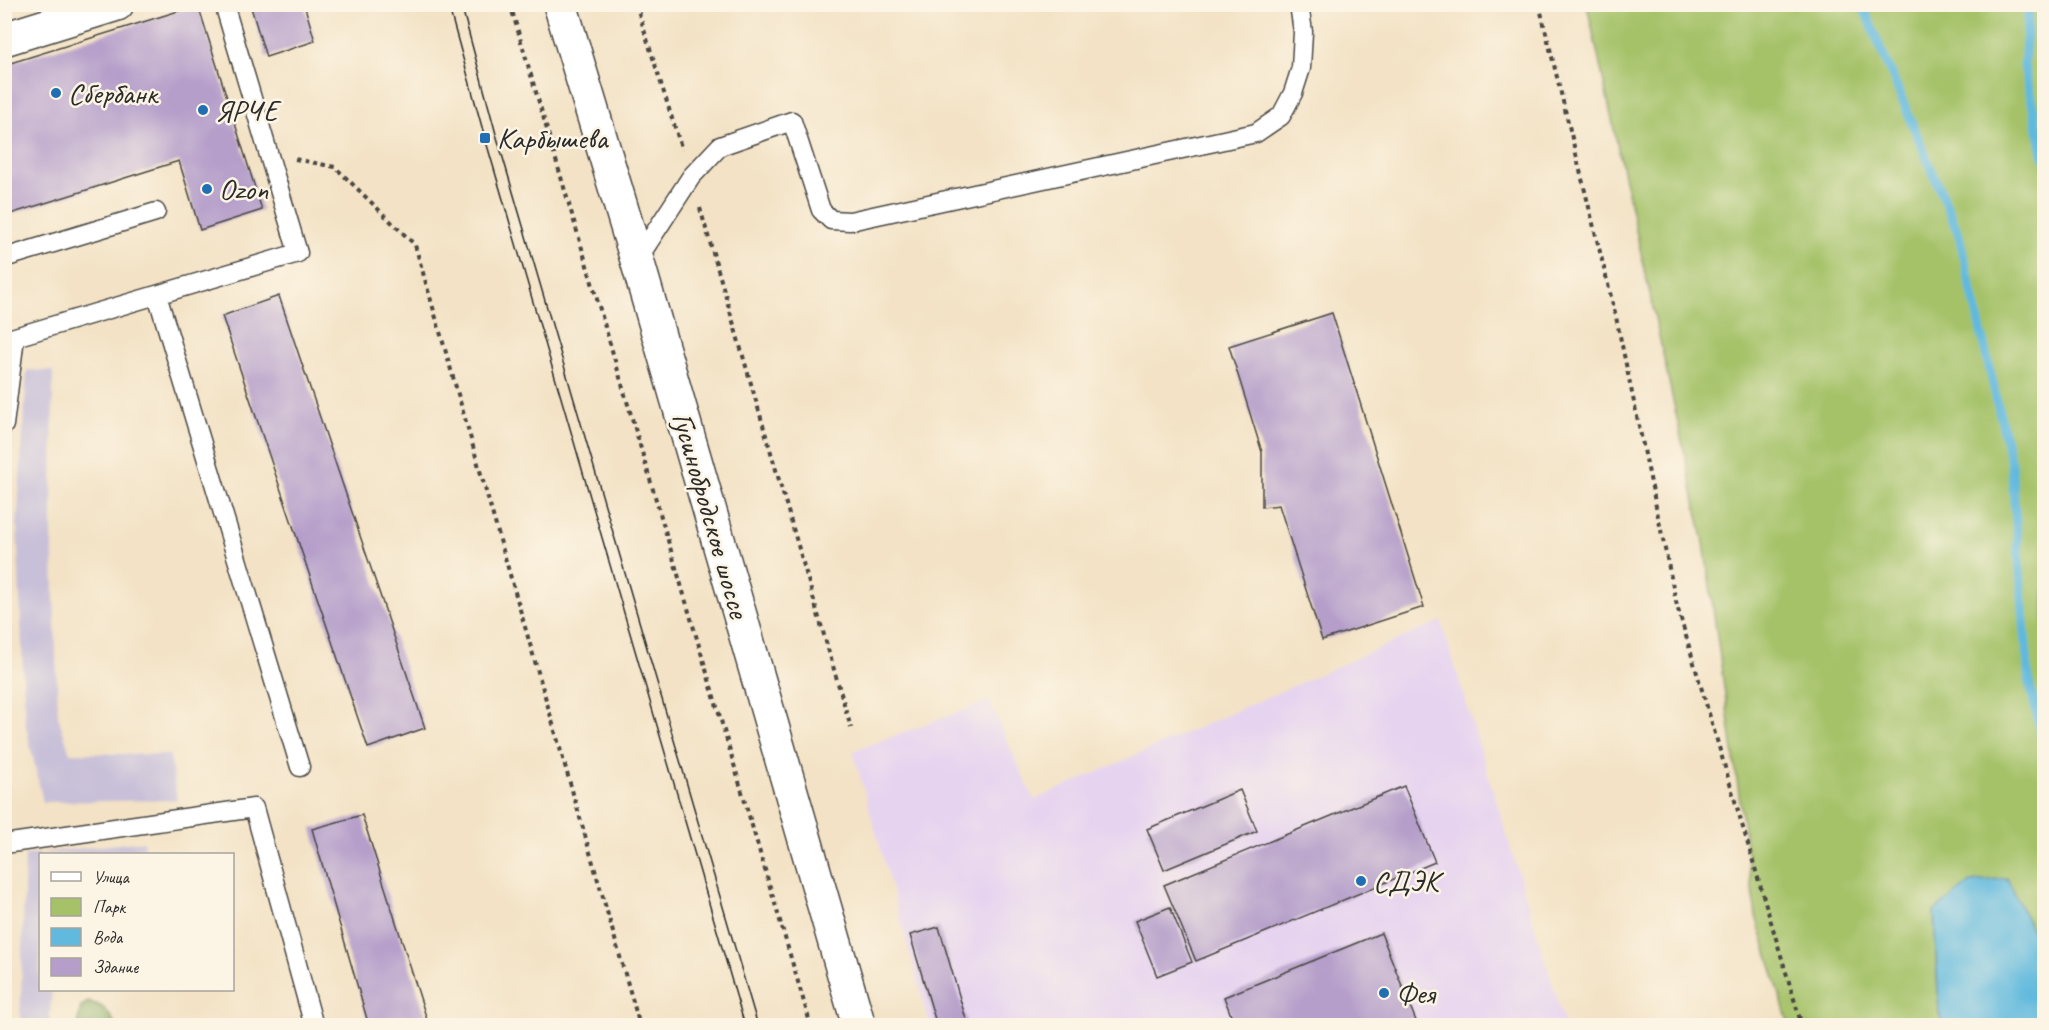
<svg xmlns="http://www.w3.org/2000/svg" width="2049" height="1030" viewBox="0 0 2049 1030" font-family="Caveat,sans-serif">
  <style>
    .built { fill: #e6d3f0 }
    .industrial { fill: #c8c0d8 }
    .green { fill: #a5c269; stroke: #68764a; stroke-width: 1.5 }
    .forest { fill: #84a85d; stroke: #586a44; stroke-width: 1.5 }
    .water { fill: #61b9de; stroke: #467284; stroke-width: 1.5 }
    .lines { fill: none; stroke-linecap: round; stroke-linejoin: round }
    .stream { stroke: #61b9de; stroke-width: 9 }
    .building { fill: #b59fca }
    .lane-casing { stroke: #494642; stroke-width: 21 }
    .street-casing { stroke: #494642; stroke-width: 36 }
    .primary-casing { stroke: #494642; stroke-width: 36 }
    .path { stroke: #494642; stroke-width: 4; stroke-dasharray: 4.5 4.5; stroke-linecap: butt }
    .lane { stroke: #fff; stroke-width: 18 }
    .street { stroke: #fff; stroke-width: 33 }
    .primary { stroke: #fff; stroke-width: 33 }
    .tram { stroke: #2b2b2b; stroke-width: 1.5 }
    .poi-dot { fill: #1f6fb2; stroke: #fcf5e5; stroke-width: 2 }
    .labels { text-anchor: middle; stroke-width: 5; stroke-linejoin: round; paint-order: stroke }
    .poi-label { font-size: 30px; fill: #2b2b2b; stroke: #fcf5e5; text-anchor: start }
    .street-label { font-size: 30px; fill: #2b2b2b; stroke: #fcf5e5 }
  </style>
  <rect width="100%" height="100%" fill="#fcf5e5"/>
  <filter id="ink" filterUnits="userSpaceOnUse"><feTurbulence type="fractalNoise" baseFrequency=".0167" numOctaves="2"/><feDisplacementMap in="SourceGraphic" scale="12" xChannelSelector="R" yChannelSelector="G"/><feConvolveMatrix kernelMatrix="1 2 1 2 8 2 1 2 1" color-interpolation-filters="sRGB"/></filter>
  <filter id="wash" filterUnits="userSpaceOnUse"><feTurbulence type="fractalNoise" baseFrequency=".008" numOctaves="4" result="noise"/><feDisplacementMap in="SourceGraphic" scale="24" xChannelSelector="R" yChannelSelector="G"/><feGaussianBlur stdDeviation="1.35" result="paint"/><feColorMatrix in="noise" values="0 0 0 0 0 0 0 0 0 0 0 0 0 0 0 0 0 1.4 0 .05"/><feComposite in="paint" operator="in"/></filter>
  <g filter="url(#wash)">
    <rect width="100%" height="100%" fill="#f3e2c5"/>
    <path class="built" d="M1441 621 1565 1025H930L853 751 989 701 1034 800Z"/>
    <path class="industrial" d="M27 370 53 371 52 527 58 716 70 753 170 755 177 800 43 802 25 722 17 525Z
      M144 841 146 854H40V990H52L49 1025H20L25 855Z"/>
    <path class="green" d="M1587 5H2044V959L1934 911 1939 1013 1944 1025H1789L1756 916 1704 543Z"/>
    <path class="forest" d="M88 1002C105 1005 107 1011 116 1025H77L81 1006Z"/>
    <path class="water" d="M2007 878 2044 956V1025H1944L1939 1013 1934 911 1971 882Z"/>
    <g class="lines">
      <path class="stream" d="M1862 4 1959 235 2011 463 2029 681 2044 745
        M2029 4 2024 66 2044 157
        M2043 954 2044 943"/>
    </g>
    <g id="blocks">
      <path class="building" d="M250 4H304L315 41 266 57Z
        M198 5 262 210 200 230 179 161 4 216V65Z
        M279 296 425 728 368 748 222 316Z
        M1332 313 1424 607 1322 640 1279 505 1262 507V452L1229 346Z
        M1404 786 1435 862 1196 961 1164 885Z
        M1240 790 1257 831 1164 870 1147 829Z
        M362 815 429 1026H369L312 829Z
        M1170 907 1192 962 1157 976 1135 921Z
        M939 927 968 1026H937L910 935Z
        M1381 933 1418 1026H1235L1224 997Z"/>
    </g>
  </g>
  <g filter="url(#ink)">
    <use href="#blocks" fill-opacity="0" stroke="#494642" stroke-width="1.5"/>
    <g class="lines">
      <defs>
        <path id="lane" d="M4 258 156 212
          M637 260 691 177 720 146 792 121 821 210 831 220 850 221 1256 133 1281 116 1293 93 1301 68 1303 32 1299 4
          M157 295 300 767
          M4 425 15 337 298 253 224 4
          M4 844 254 808 314 1026"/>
        <path id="street" d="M4 39 117 4"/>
        <path id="primary" d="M560 4 637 260 859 1026"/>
      </defs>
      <use href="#lane" class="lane-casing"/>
      <use href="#street" class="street-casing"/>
      <use href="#primary" class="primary-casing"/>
      <path class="path" d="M510 4 811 1026
        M636 4 682 150
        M1539 4 1616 317 1677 606 1802 1026
        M295 159 335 167 415 245 640 1026
        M700 208 851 728"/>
      <use href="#lane" class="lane"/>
      <use href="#street" class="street"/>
      <use href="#primary" class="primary"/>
      <path class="tram" d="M448 4 485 138 745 1026
        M461 4 496 134 758 1026"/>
    </g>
  </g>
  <g class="poi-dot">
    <circle cx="56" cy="93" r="6"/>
    <circle cx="203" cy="110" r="6"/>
    <rect x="479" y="132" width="12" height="12" rx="3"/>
    <circle cx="207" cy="189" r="6"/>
    <circle cx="1361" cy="881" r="6"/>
    <circle cx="1384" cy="993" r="6"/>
  </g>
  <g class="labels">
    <g class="poi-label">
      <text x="68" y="103">Сбербанк</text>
      <text x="215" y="120">ЯРЧЕ</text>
      <text x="497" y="148">Карбышева</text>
      <text x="219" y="199">Ozon</text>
      <text x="1373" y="891">СДЭК</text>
      <text x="1396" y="1003">Фея</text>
    </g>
    <g class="street-label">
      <text transform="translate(711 515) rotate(74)" y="10">Гусинобродское шоссе</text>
    </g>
  </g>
  <rect width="2049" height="1030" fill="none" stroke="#fcf5e5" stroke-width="24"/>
  <rect x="39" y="853" width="195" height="138" fill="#fcf5e5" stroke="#a8a49b" stroke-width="1.5"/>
  <rect x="51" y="872" width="30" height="9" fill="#ffffff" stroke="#a8a49b" stroke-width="1.5"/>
  <text x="93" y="883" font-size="18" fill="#2b2b2b">Улица</text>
  <rect x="51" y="898" width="30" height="18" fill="#a5c269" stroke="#a8a49b" stroke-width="1.5"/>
  <text x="93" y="913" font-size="18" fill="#2b2b2b">Парк</text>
  <rect x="51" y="928" width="30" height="18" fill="#61b9de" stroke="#a8a49b" stroke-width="1.5"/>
  <text x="93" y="943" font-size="18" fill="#2b2b2b">Вода</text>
  <rect x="51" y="958" width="30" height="18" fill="#b59fca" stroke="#a8a49b" stroke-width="1.5"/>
  <text x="93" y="973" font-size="18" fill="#2b2b2b">Здание</text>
</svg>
